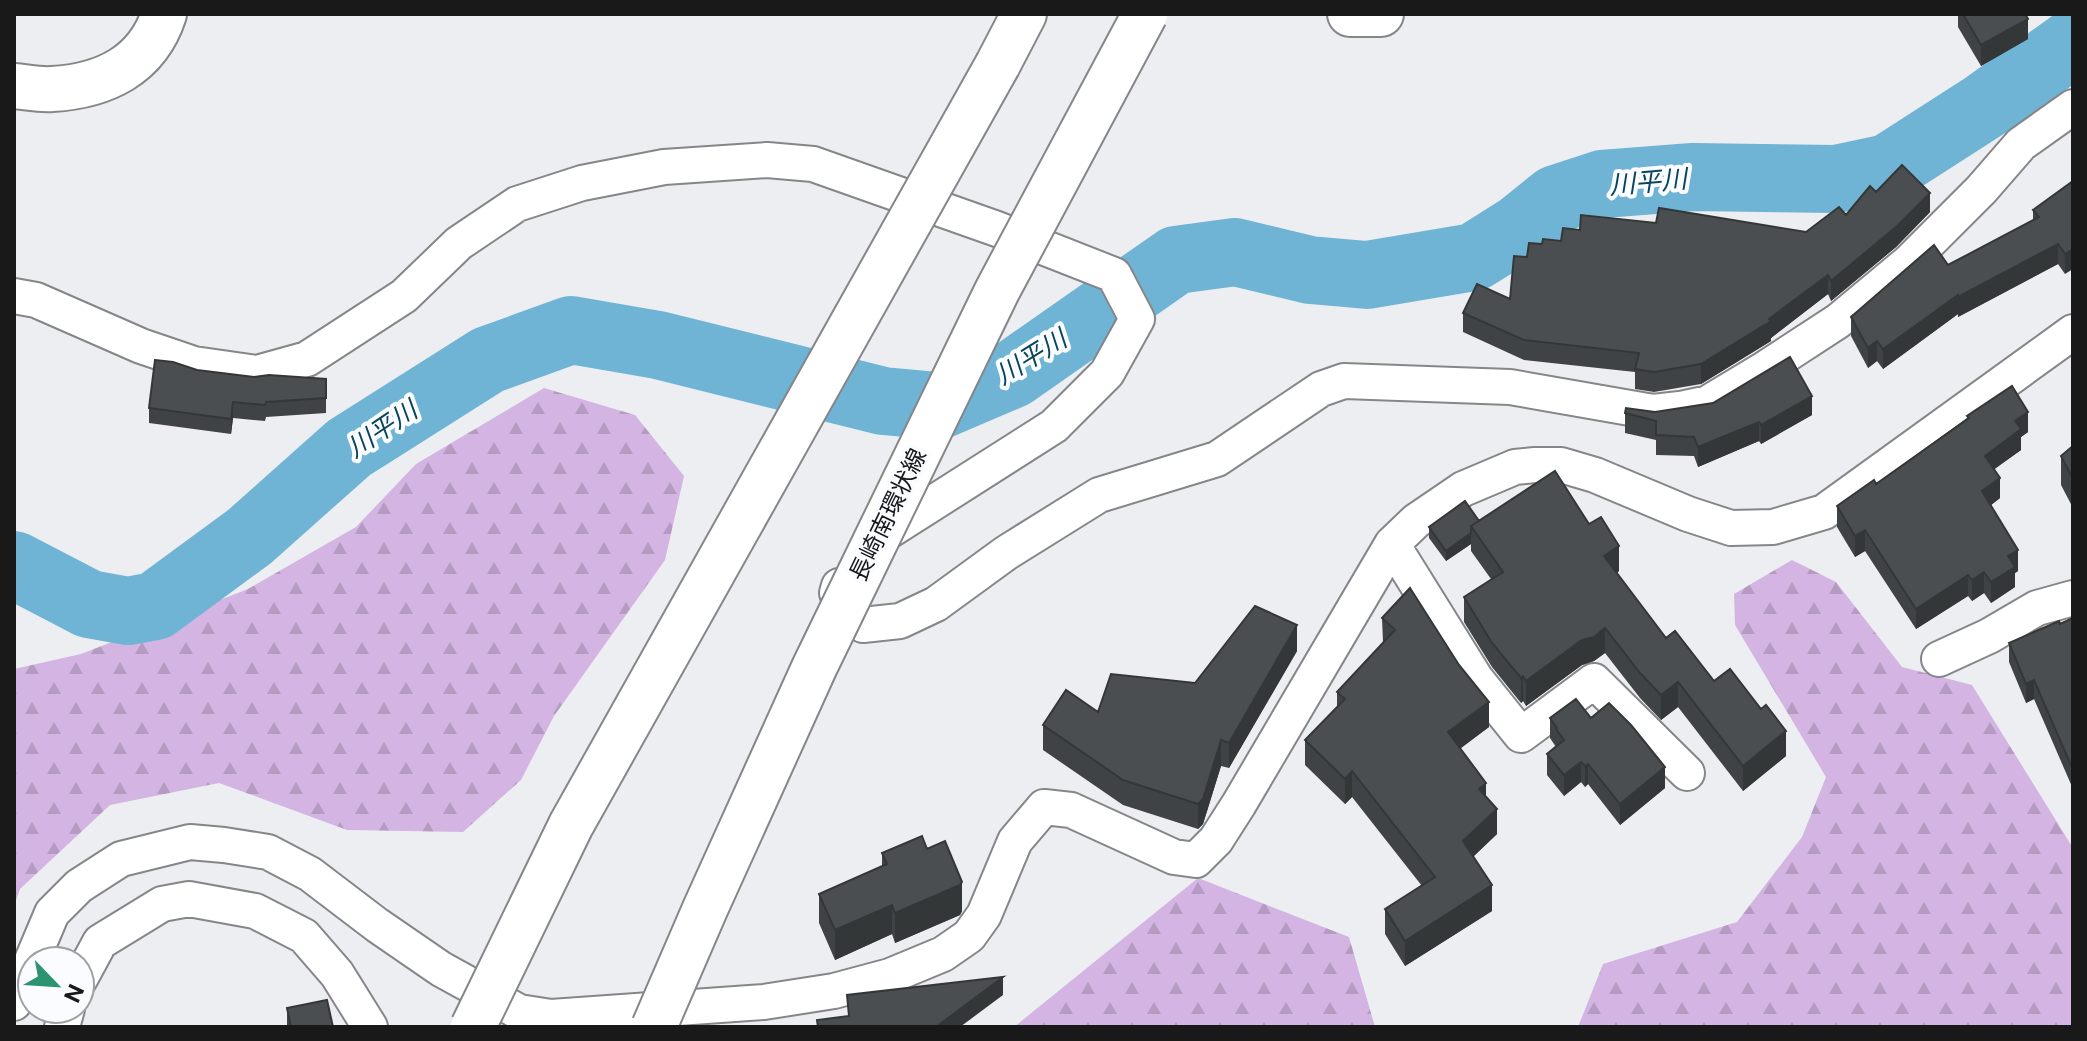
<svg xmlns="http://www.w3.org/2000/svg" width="2087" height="1041" viewBox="0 0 2087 1041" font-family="'Public Sans','Noto Sans JP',sans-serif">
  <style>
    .forest { fill: url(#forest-firs) }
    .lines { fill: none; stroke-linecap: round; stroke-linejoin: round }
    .river { stroke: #6fb4d4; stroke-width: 68 }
    .street-casing { stroke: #858689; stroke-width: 38 }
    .highway-casing { stroke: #858689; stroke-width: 48 }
    .street { stroke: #fff; stroke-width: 34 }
    .highway { stroke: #fff; stroke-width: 44 }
    .highway-bridge-casing { stroke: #858689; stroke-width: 48; stroke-linecap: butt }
    .highway-bridge { stroke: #fff; stroke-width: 44 }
    .wall { fill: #404345 }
    .shaded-wall { fill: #343738 }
    .building { fill: #4b4e50; stroke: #343738; stroke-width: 2 }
    .labels { text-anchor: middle; stroke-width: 8; stroke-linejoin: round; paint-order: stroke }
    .street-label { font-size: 24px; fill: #19191a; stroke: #fbfcff }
    .water-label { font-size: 26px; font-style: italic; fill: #08455c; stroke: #fbfcff }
  </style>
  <defs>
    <pattern id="forest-firs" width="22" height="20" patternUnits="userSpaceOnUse" patternTransform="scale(2)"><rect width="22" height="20" fill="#d3b4e2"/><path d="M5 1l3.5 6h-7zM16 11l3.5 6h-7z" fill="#b59ac1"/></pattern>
  </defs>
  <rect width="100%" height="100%" fill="#edeef2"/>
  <path class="forest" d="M544 388 635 415 684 476 665 560 554 716 521 780 463 832 347 830 219 783 110 805 20 889 14 906V669L81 654 248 589 356 527 416 464Z
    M1792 560 1836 582 1902 667 1972 685 2073 848V1027H1578L1603 964 1737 922 1802 837 1826 777 1735 625 1734 594Z
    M1198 878 1349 937 1375 1027H1014Z"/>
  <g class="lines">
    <path class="river" d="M14 565 89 604 128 611 155 606 249 537 349 448 488 360 571 330 658 345 883 401 938 406 1013 374 1176 260 1235 252 1310 270 1367 275 1474 257 1520 228 1556 199 1602 184 1693 177 1836 179 1888 168 1986 105 2073 43"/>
    <defs>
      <path id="street" d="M14 296 36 300 141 346 194 364 257 373 307 359 404 296 459 243 517 204 582 183 664 167 767 160 813 164 997 229 1114 275 1137 319 1107 373 1054 426 875 540
        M1392 544 1476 679 1521 735 1594 681 1687 773
        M839 586 837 593 844 609 863 625 900 621 936 604 1006 553 1099 495 1217 459 1321 389 1344 381 1510 387 1653 412 1680 409 1708 403 1766 368 1838 321 1909 262 1981 190 2021 144 2073 107
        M1939 659 1989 636 2037 608 2073 598
        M80 979 100 942 162 904 189 899 255 911 304 936 337 974 370 1027
        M14 1003 52 913 79 886 121 859 190 842 224 845 268 852 310 874 377 925 441 969 519 1012 551 1017 764 1002 834 991 890 976 943 954 969 936 984 915 1015 841 1044 807 1071 810 1174 857 1196 860 1216 840 1239 804 1392 544 1416 521 1463 489 1515 467 1535 465H1561L1595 475 1688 514 1731 528 1773 527 1824 512 2073 332
        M62 1027 67 1009"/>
      <path id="highway" d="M1350 14H1381
        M998 64 1024 14
        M14 86C26 87 40 90 52 89 104 86 147 66 164 14"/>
    </defs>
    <use href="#street" class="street-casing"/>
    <use href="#highway" class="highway-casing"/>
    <use href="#street" class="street"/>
    <use href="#highway" class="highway"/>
    <defs>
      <path id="highway-bridge" d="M473 1027 571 825 998 64
        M654 1027 705 909 814 668 997 291 1145 14"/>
    </defs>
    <use href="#highway-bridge" class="highway-bridge-casing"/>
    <use href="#highway-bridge" class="highway-bridge"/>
  </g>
  <path class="wall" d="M1958 14H2025L2028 39 1981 66 1958 27Z
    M2073 181 2065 274 2058 264 1958 317V314L1883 369 1877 361 1868 368 1851 336V317L2033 220V210Z
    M1876 192 1930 212 1896 247 1831 301 1828 294 1771 338V341L1701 384 1654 392 1635 389V372L1524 360 1463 332V313L1510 299 1527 257 1542 244 1561 241 1580 230 1656 223 1806 232 1846 215Z
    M197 370 254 377 326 379V413L266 417 265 421 233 418 231 434 149 423V408Z
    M1713 403 1812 415 1761 444 1759 441 1698 467 1694 456 1656 455V440L1625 433V413L1655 412Z
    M1967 416 2028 432 2021 437V450L1994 469 2000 498 1991 505 2018 571 2015 573V587L1991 603 1984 593 1972 601 1968 596 1916 629 1865 551 1855 557 1837 527V506L1876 484 1967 418Z
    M2073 446V508L2061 485V456Z
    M1479 521 1619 571 1617 573 1666 638 1714 681 1786 756 1743 791 1678 707 1661 720 1640 698 1605 653 1594 661 1582 665 1526 706 1523 701 1521 703 1492 667 1464 622V597L1491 579 1471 551V544L1446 561 1429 538V527Z
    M1382 618 1489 727 1460 748 1486 798 1497 834 1473 857 1492 911 1405 966 1385 934V909L1422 886 1352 797 1345 804 1305 765V740L1337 707V692L1383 643Z
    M2073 618V789L2034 699 2026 703 2009 662V643Z
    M1297 651 1229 768 1221 766 1203 824 1198 829 1123 805 1043 750V725L1098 712Z
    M1550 718H1591L1665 788 1620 825 1588 784 1585 787 1581 782 1564 796 1547 775V754L1556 747 1550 738Z
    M927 849 962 911 960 915 895 943 892 934 835 960 819 923V894L882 866V853Z
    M287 1008 333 1027H287Z"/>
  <path class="shaded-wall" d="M2028 19V39L1981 66V45Z
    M1930 193V212L1896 247 1831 301V281Z
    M2058 244V264L1958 317V297Z
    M2073 249V269L2065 274V254Z
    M1828 275V294L1771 338V341L1701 384V364L1769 319Z
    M1958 295V314L1883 369V349Z
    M1877 341V361L1868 368V348Z
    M1812 396V415L1761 444V425Z
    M233 402V418L231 434V419Z
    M2028 412V432L2021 437V450L1985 476V456L2015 421Z
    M1759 422V441L1698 467V447Z
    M2000 478V498L1982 512V491Z
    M1865 530V551L1855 557V536Z
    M1471 533V544L1446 561V551Z
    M1619 546V571L1604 581V556Z
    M2018 550V571L2015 573V587L1991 603V582L2008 556Z
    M1984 572V593L1972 601V580Z
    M1968 575V596L1916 629V609Z
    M1297 625V651L1229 768V743Z
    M1605 628V653L1594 661 1582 665 1526 706V681L1582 640Z
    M1523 676V701L1521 703V678Z
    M2034 680V699L2026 703V684Z
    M1678 682V707L1661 720V695Z
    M1489 702V727L1448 758V732Z
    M1786 731V756L1743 791V766Z
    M1221 740V766L1203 824 1198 829V804Z
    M1581 762V782L1564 796V775Z
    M1588 764V784L1585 787V766Z
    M1665 767V788L1620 825V804Z
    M1352 771V797L1345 804V779Z
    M1486 783V808L1479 789Z
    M1497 809V834L1463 866V841Z
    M962 882V911L960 915 895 943V913Z
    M1492 885V911L1405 966V941Z
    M892 905V934L835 960V930Z
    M1003 977V995L960 1027H936Z"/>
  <path class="building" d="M1963 14H2025L2028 19 1981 45Z
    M1902 165 1930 193 1896 227 1831 281 1828 275 1769 319 1771 321 1701 364 1654 372 1635 369 1639 353 1524 340 1463 313 1477 284 1510 299 1514 256 1527 257 1529 243 1542 244 1543 239 1561 241 1563 228 1580 230 1581 215 1656 223 1659 208 1806 232 1839 207 1846 215 1870 186 1876 192Z
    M2073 181V249L2065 254 2058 244 1958 297V295L1883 349 1877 341 1868 348 1851 317 1934 245 1948 265 2039 217 2033 210Z
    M1790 357 1812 396 1761 425 1759 422 1698 447 1694 437 1656 435V421L1625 413 1626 408 1655 412 1713 403Z
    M155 360 173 362 197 370 254 377 269 375 326 379V398L266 402 265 405 233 402 231 419 149 408Z
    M2012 386 2028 412 2015 421 2021 429 1985 456 2000 478 1982 491 2018 550 2008 556 2015 567 1991 582 1984 572 1972 580 1968 575 1916 609 1865 530 1855 536 1837 506 1874 480 1876 484 1969 418 1967 416Z
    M2073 446V479L2061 456Z
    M1555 471 1589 524 1601 517 1619 546 1604 556 1666 638 1675 631 1714 681 1730 669 1761 709 1766 705 1786 731 1743 766 1678 682 1661 695 1640 673 1605 628 1594 637 1582 640 1526 681 1523 676 1521 678 1492 643 1464 597 1503 572 1471 526Z
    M1465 501 1479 521 1471 526V533L1446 551 1429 527Z
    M1410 588 1459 665 1489 702 1448 732 1486 783 1479 789 1497 809 1463 841 1492 885 1405 941 1385 909 1435 877 1352 771 1345 779 1305 740 1345 699 1337 692 1395 630 1382 618Z
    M1255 606 1297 625 1229 743 1221 740 1203 799 1198 804 1123 780 1043 725 1066 690 1098 712 1111 674 1195 683Z
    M2073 618V770L2034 680 2026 684 2009 643 2059 621 2060 624Z
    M1576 699 1591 718 1609 703 1631 725 1665 767 1620 804 1588 764 1585 766 1581 762 1564 775 1547 754 1564 740 1556 729 1557 728 1550 718Z
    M922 836 927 849 945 841 962 882 960 885 895 913 892 905 835 930 819 894 887 864 882 853Z
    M1003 977 936 1027H818L817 1020 849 1016 847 995Z
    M327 1000 333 1027H291L287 1008Z"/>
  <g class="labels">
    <g class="street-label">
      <text transform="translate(888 515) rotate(-64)" y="8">長崎南環状線</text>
    </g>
    <g class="water-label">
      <text transform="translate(1648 182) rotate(-5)" y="9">川平川</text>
      <text transform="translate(1031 357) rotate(-32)" y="9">川平川</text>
      <text transform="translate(382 429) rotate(-34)" y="9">川平川</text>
    </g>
  </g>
  <rect width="2087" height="1041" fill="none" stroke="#19191a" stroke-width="32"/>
  <g transform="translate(56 985) rotate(115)"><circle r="38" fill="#fbfcff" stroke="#a1a1a3" stroke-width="2"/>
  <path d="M0-6L14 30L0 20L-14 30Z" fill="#2d9370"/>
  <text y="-12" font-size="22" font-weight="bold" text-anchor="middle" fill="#19191a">N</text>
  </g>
</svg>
